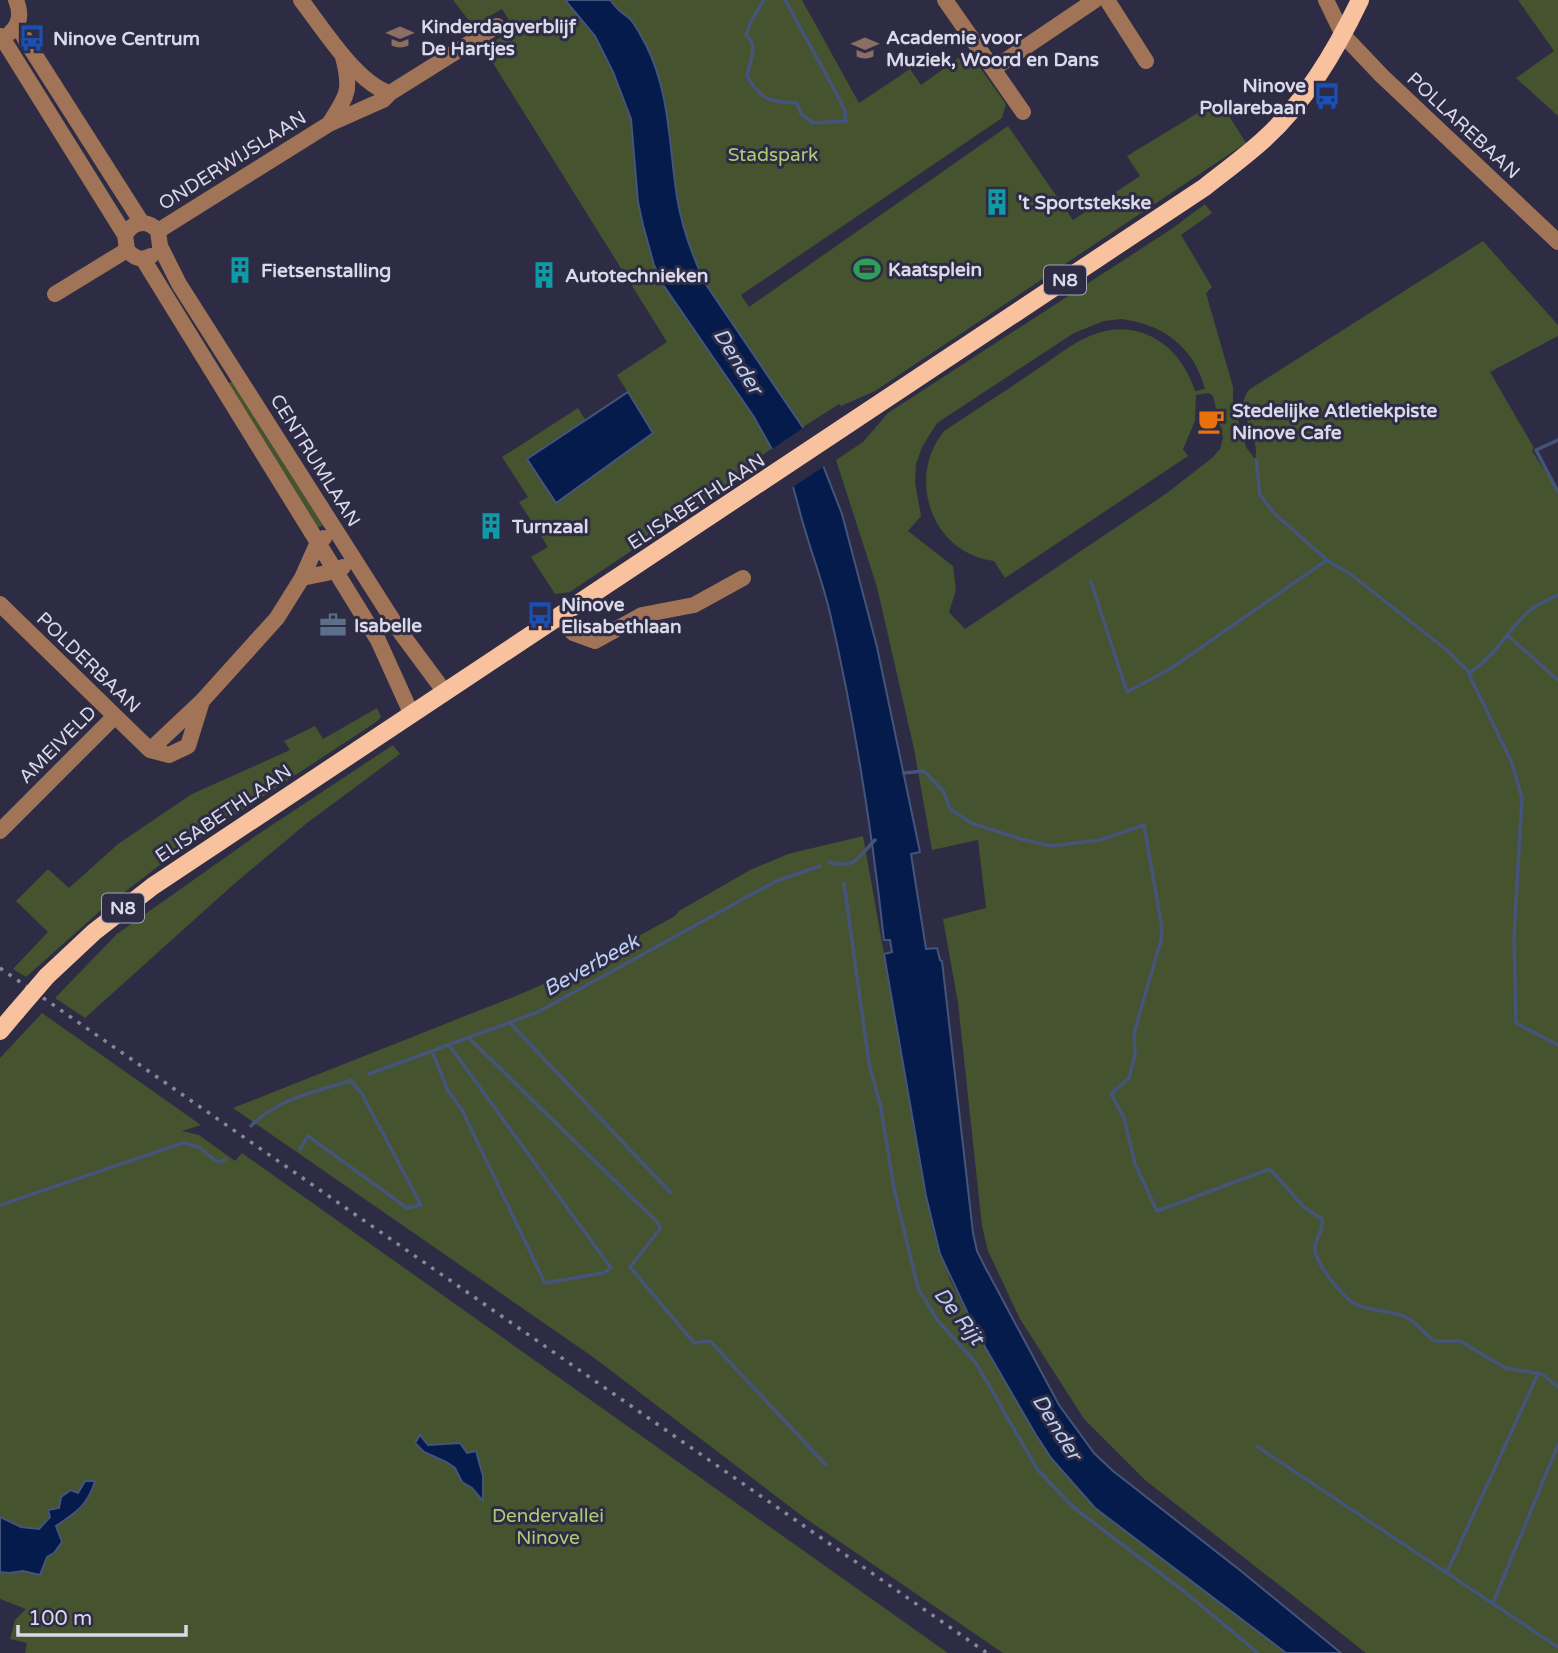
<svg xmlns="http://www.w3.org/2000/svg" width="1558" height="1653" viewBox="0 0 1558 1653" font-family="'Varela Round',sans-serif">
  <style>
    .green { fill: #45532e; fill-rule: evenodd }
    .water { fill: #051b4b; stroke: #45547a; stroke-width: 2 }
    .pier { fill: #2e2c44 }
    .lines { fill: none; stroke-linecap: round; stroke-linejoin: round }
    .stream { stroke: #45547a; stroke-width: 3.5 }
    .minor { stroke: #a17458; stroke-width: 16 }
    .major { stroke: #f9c29f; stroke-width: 18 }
    .rail { stroke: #87869a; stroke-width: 3.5; stroke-dasharray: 3.5 7; stroke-linecap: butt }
    .major-bridge { stroke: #f9c29f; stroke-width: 18 }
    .labels { text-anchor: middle; stroke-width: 6; stroke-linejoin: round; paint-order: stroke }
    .shield { fill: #2e2c44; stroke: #a6a5b8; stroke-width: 2 }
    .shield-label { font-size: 18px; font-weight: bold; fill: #dad9e9 }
    .poi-label { font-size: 19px; font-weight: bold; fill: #dad9e9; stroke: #2e2c44; text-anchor: start }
    .street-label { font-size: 19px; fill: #dad9e9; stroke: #2e2c44 }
    .park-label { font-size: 19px; fill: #acce73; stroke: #2e2c44 }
    .water-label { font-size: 21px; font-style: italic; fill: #bdcff0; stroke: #2e2c44 }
  </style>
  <rect width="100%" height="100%" fill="#2e2c44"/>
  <path class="green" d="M453 0H565L595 36 613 72 631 119 643 225 654 265 664 286 754 416 772 448 704 502 570 592 555 594 531 557 548 547 519 502 528 497 502 457 578 408 586 421 527 459 556 503 653 433 617 375 667 342 483 47 515 30 502 9 473 26Z
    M610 0H802L859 103 910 69 921 85 968 51 1006 104 1002 118 741 295 749 307 1008 126 1073 220 1140 176 1127 156 1219 100 1246 143 875 391 841 406 839 404 803 427 705 283C692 255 682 227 677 196 671 158 671 120 660 83 653 61 625 18 610 0Z
    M1518 0H1558V116L1516 78 1554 51Z
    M1205 204 1212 213 1181 235 1212 287 1206 293 1233 387V403L1246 447 1255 459C1262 438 1231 408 1250 389L1483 241 1558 325V336L1490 372 1534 448 1532 451 1558 491V1653H1366L1145 1480 1084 1419 1020 1319 988 1251 982 1226 958 1003 943 919 986 908 978 840 932 850 914 749 877 587 836 460 863 442 888 413 1173 228ZM1121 319C1163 324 1194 347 1205 389L1195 391C1181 346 1140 316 1092 335 1074 342 1058 355 1042 366 1010 388 977 409 944 431 906 477 931 553 994 561L1005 578 1188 456 1183 449 1195 421 1196 395 1209 393 1213 396 1223 438 1220 449 1212 458 1167 493 965 629 949 612 956 590 953 566 908 531 921 516 915 482 916 464 922 447 937 423 1074 333 1104 321Z
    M233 381 323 525 316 529 226 384Z
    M377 708 381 717 376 722 165 861 100 911 26 977 13 969 48 932 16 901 48 869 69 888 118 844 192 794 290 750 284 741 315 726 323 739Z
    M393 745 400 754 307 823 234 884 85 1018 55 998 117 934 257 835Z
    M863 836 933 1229 950 1280 977 1333 1051 1458 1095 1508 1286 1653H1003L802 1516 593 1357 233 1108 523 993 584 966 675 916 679 911 750 870 788 854Z
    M42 1013 201 1125 182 1131 199 1135 235 1161 242 1153 948 1653H25L27 1643 10 1639 15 1620 26 1609 0 1599V1572L9 1573 23 1571 40 1575 47 1557 54 1553 56 1526 82 1508 85 1501 78 1494 59 1508 39 1529 21 1527 0 1517V1058Z"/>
  <path class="water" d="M565 0H610C616 8 621 13 629 18 635 23 642 38 646 45 670 92 669 146 677 197 682 228 692 255 705 283L808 435 822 463 842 514 877 647 920 852 911 854 926 949 937 948 940 960 942 961 973 1233 977 1251 985 1267 1059 1405 1094 1453 1113 1471 1241 1571 1341 1653H1286L1095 1508 1051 1458 1036 1435 977 1333 940 1254 926 1196 884 954 892 952 890 940H884C872 831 855 721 830 613 821 575 806 539 797 501L793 487 754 417 664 286 654 265 643 225 638 202 631 119 613 72 595 36Z
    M628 392 653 433 556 503 527 459Z
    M420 1435 428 1445 460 1443 467 1453 476 1451 483 1476V1501L472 1488 462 1482 455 1468 446 1462 424 1452 415 1443Z
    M85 1481H95C88 1505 77 1512 56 1526L62 1542 54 1553 47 1557 40 1575 23 1571 9 1573 0 1572V1517L21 1527 39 1529 50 1517 48 1510 59 1508 61 1497 71 1490 78 1493Z"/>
  <path class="pier" d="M806 426 826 465 790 489 769 451Z"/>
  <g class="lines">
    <path class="stream" d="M764 0 751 21 746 35C759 46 750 60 747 76 761 100 769 102 797 103L801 114 813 123 846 121 845 111 834 89 785 0
      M1558 440 1536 450 1558 492
      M1256 460 1260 495 1275 514 1327 560 1353 576 1448 651 1467 670 1512 763 1522 798 1514 937 1516 1023 1558 1045
      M1091 582 1127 692 1170 669 1327 560
      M1507 635 1558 680
      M1469 673C1494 658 1507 631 1528 612 1536 604 1548 600 1558 595
      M904 773 924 771 944 792 950 809 971 823 1021 839 1051 846 1100 840 1144 825 1162 928 1161 940 1134 1033 1135 1055 1129 1078 1111 1094 1124 1118 1135 1164 1157 1211 1270 1169 1304 1207 1322 1219C1324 1233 1314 1238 1315 1250 1316 1264 1344 1299 1357 1305 1372 1312 1394 1310 1409 1319 1418 1325 1426 1334 1434 1341H1460L1505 1368 1542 1374 1558 1387
      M829 862C856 870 858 857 875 840
      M844 883 869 1063 881 1108 894 1189 918 1288 938 1321 976 1363 1037 1469 1073 1507 1186 1593 1258 1653
      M510 1023 670 1192
      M469 1038 659 1224 660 1229 630 1267 694 1343 710 1341 826 1465
      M432 1051 448 1091 462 1110 545 1283 603 1273 611 1268 449 1045
      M369 1074 538 1012 776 881 820 866
      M251 1126C277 1099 315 1092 349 1081
      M300 1149 308 1136 407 1208 421 1205 362 1094 350 1080
      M0 1205 183 1143 199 1147 217 1162 225 1160
      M1258 1447 1558 1647
      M1447 1572 1538 1374
      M1493 1603 1558 1445"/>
    <path class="minor" d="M301 0C322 27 357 84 390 93
      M945 0 1023 112
      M1107 0 1146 61
      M1326 0 1343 35 1382 76 1558 242
      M18 24 26 41 142 223
      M11 32C21 23 21 12 16 0
      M1 36 125 235 127 250C134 258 141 261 151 256
      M993 69 1095 0
      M329 124 383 100 390 93 497 26
      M158 231 329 124C347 96 352 91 343 57
      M125 235C133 221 147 219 158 231L160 246 179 284 401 633 444 691
      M143 259 378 640 411 713
      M55 294 127 250
      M302 578 336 571 343 567
      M0 604 150 750 169 755 188 746 202 701
      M560 616 573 633 595 641 642 615 694 605 743 578
      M150 750 202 701 277 618 302 578 318 542 324 538
      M0 831 114 717"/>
    <path class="major" d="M47 976 94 932 153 886 1205 187C1224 172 1243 158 1261 142 1305 103 1335 52 1360 0
      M0 1031 16 1012"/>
    <path class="rail" d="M0 968 987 1653"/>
    <path class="major-bridge" d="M16 1012 47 976"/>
  </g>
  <defs>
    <symbol id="school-bare" viewBox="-9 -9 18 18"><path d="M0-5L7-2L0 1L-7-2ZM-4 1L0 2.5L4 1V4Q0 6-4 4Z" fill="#8d6e63" stroke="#2e2c44" stroke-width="2.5" paint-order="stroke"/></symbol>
    <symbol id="bus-bare" viewBox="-9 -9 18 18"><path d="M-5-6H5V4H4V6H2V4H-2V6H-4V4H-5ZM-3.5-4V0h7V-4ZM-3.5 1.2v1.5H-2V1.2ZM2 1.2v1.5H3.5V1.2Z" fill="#1a4fb4" stroke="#2e2c44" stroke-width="2.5" paint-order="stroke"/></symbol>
    <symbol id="building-bare" viewBox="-9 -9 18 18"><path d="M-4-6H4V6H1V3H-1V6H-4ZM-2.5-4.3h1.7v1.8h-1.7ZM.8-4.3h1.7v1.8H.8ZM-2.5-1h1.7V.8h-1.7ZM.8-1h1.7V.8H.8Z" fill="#0f9aa8" stroke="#2e2c44" stroke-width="2.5" paint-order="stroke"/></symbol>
    <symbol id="stadium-bare" viewBox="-9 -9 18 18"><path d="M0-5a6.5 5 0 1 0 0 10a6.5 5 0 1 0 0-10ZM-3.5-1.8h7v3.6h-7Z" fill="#2e9e5b" stroke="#2e2c44" stroke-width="2.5" paint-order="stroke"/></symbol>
    <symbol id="cafe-bare" viewBox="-9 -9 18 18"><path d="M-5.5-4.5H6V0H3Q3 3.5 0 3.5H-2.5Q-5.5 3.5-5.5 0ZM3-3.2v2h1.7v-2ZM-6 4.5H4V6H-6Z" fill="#e8710a" stroke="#2e2c44" stroke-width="2.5" paint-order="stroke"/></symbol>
    <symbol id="office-bare" viewBox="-9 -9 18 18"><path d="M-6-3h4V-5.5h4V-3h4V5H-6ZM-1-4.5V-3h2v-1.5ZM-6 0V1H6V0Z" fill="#5c6f8a" stroke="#2e2c44" stroke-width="2.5" paint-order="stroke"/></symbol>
  </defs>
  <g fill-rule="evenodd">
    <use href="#school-bare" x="381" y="18" width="38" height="38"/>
    <use href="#bus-bare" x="13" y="19" width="38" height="38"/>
    <use href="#school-bare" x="846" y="29" width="38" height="38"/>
    <use href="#bus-bare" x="1308" y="77" width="38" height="38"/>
    <use href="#building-bare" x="978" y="183" width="38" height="38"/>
    <use href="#stadium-bare" x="848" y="250" width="38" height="38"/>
    <use href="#building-bare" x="221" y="251" width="38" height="38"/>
    <use href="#building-bare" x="525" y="256" width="38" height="38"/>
    <use href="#cafe-bare" x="1192" y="402" width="38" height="38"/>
    <use href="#building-bare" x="472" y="507" width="38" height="38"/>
    <use href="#bus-bare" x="521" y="596" width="38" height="38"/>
    <use href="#office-bare" x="314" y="606" width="38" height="38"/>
  </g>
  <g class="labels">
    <g class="shield">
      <rect x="1044" y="265.5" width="42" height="29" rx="5"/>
      <rect x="102" y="893.5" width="42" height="29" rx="5"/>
    </g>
    <g class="shield-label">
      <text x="1065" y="286">N8</text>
      <text x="123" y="914">N8</text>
    </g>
    <g class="poi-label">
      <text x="421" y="33">Kinderdagverblijf<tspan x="421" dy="22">De Hartjes</tspan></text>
      <text x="886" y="44">Academie voor<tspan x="886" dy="22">Muziek, Woord en Dans</tspan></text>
      <text x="53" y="45">Ninove Centrum</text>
      <text x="1306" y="92" text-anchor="end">Ninove<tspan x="1306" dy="22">Pollarebaan</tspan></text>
      <text x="1018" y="209">'t Sportstekske</text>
      <text x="888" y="276">Kaatsplein</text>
      <text x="261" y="277">Fietsenstalling</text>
      <text x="565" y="282">Autotechnieken</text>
      <text x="1232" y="417">Stedelijke Atletiekpiste<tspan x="1232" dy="22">Ninove Cafe</tspan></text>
      <text x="512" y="533">Turnzaal</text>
      <text x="561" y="611">Ninove<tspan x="561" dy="22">Elisabethlaan</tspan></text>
      <text x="354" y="632">Isabelle</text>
    </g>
    <g class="street-label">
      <text transform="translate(1464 125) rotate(43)" y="7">POLLAREBAAN</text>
      <text transform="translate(232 160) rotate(-32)" y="7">ONDERWIJSLAAN</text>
      <text transform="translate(316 460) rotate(58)" y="7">CENTRUMLAAN</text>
      <text transform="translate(696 501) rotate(-33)" y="7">ELISABETHLAAN</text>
      <text transform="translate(89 662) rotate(44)" y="7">POLDERBAAN</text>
      <text transform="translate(57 744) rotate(-45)" y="7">AMEIVELD</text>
      <text transform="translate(223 813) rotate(-34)" y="7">ELISABETHLAAN</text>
    </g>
    <g class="park-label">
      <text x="773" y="161">Stadspark</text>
      <text x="548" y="1522">Dendervallei<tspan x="548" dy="22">Ninove</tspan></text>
    </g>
    <g class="water-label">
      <text transform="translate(738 361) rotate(58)" y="7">Dender</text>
      <text transform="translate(591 965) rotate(-29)" y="7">Beverbeek</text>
      <text transform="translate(959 1316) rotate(52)" y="7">De Rijt</text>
      <text transform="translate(1057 1427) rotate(58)" y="7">Dender</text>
    </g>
  </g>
  <path d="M18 1625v10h168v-10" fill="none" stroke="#dad9e9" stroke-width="3.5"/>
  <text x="28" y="1625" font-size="21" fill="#dad9e9" stroke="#2e2c44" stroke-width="5" paint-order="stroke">100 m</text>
</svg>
